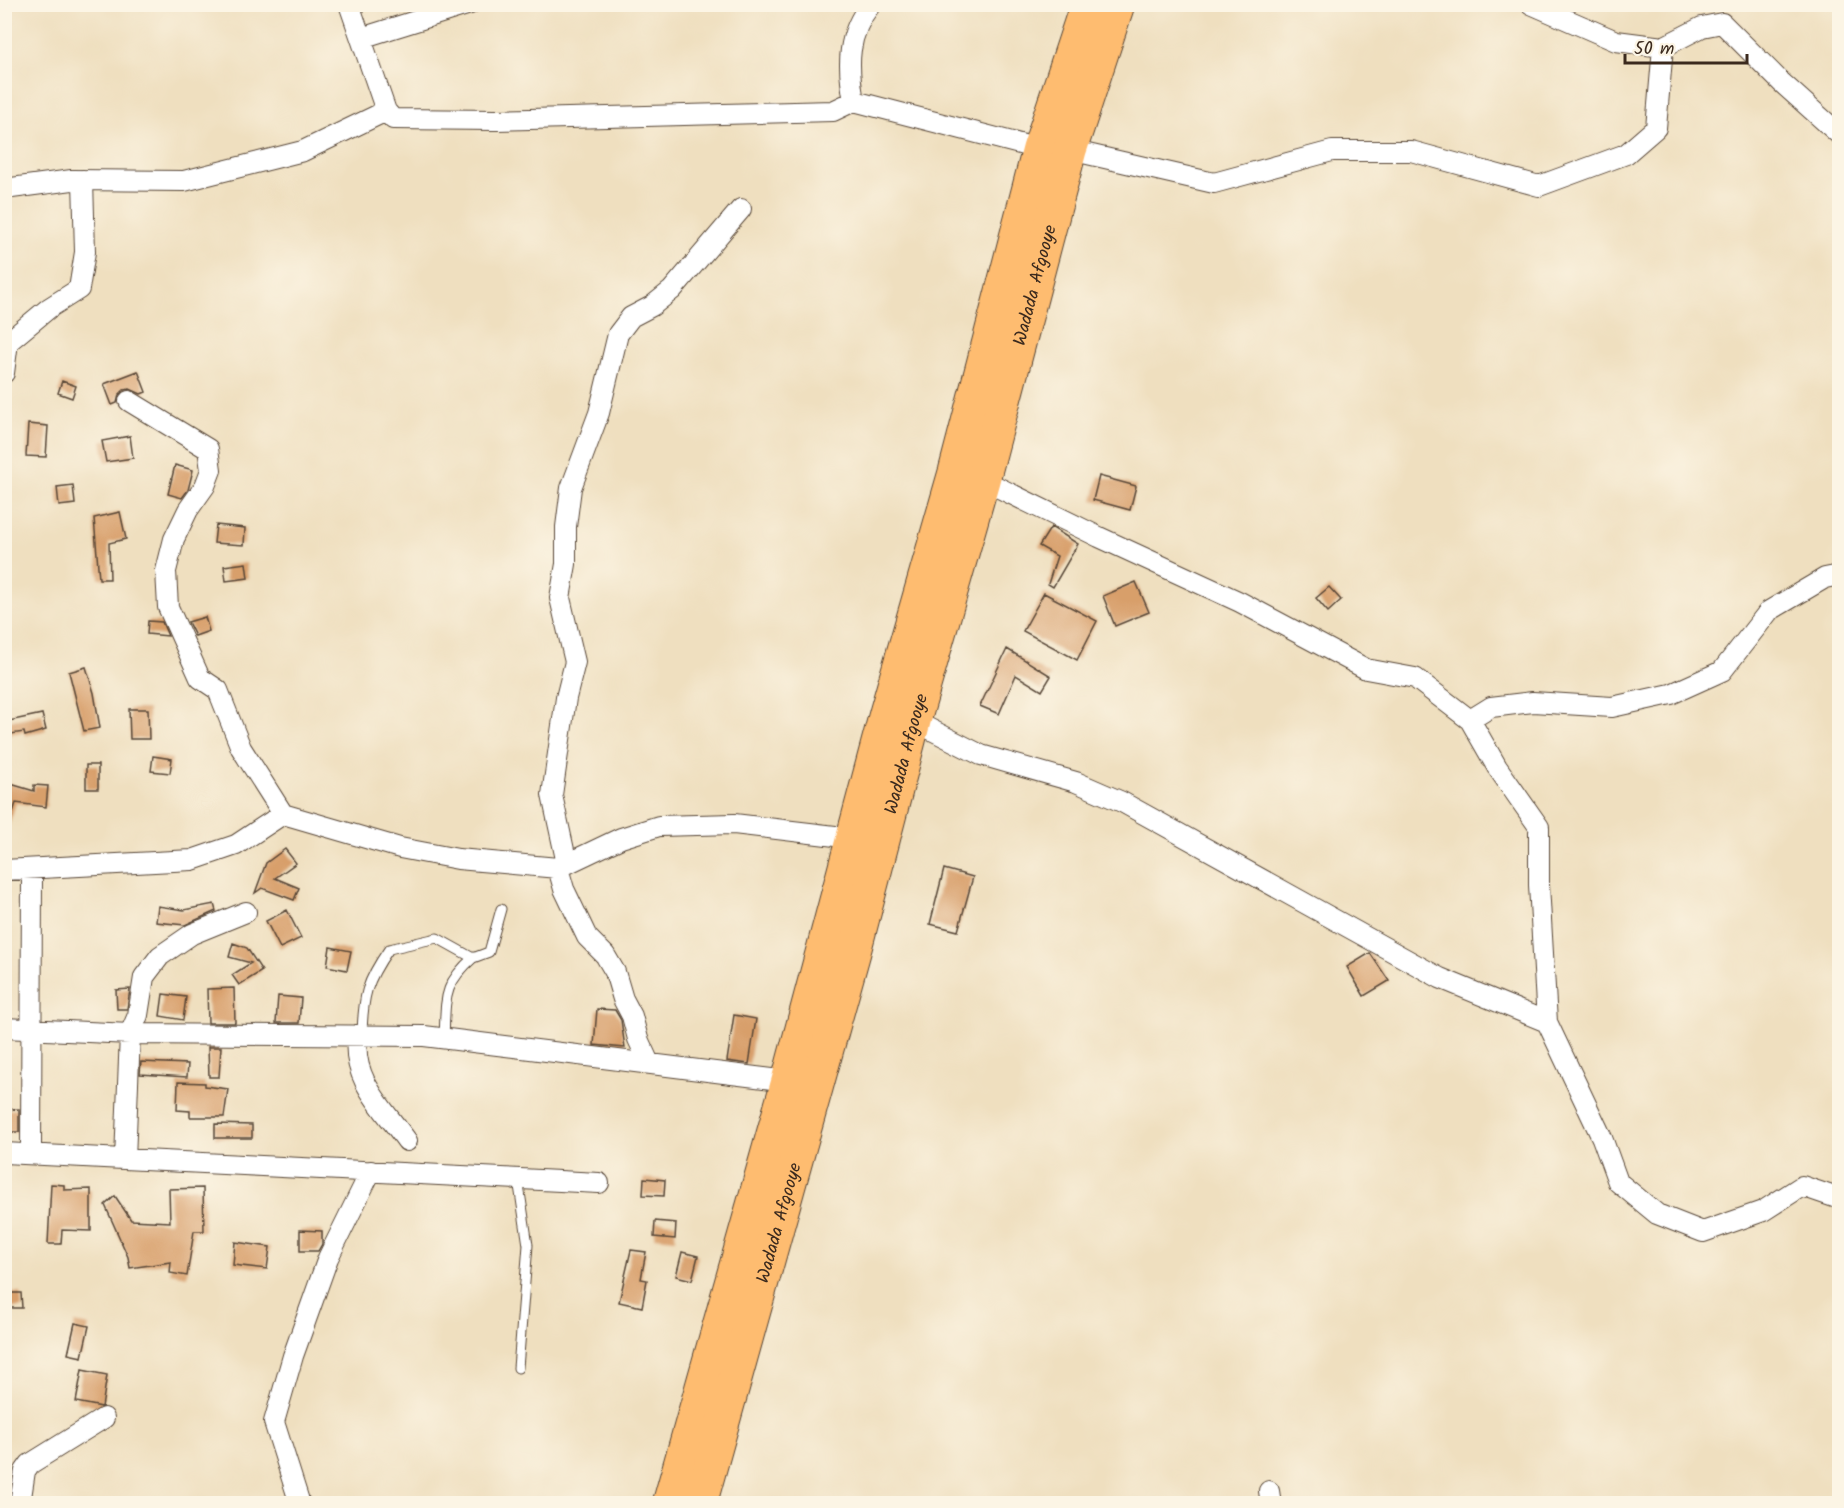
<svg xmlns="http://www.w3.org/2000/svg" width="1844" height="1508" viewBox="0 0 1844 1508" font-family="Kalam,sans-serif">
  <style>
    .building { fill: #d89f6a }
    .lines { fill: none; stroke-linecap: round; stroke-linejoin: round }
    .lane-casing { stroke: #564536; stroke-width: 11 }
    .street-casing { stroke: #564536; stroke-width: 22 }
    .highway-casing { stroke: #564536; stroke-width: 35 }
    .lane { stroke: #fff; stroke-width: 9 }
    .street { stroke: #fff; stroke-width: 20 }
    .highway { stroke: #febc70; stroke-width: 33 }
    .labels { text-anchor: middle; stroke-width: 5; stroke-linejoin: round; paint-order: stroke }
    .street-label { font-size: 18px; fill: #3b2a1e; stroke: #fcf5e5 }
  </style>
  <rect width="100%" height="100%" fill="#fcf5e5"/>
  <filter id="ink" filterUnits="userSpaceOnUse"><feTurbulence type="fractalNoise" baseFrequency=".0167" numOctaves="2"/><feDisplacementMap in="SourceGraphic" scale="12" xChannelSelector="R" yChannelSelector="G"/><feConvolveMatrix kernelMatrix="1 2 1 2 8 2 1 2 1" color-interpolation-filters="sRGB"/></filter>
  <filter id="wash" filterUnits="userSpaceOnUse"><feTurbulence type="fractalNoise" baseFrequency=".008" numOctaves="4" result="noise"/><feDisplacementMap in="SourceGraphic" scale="24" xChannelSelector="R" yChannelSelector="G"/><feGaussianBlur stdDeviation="1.35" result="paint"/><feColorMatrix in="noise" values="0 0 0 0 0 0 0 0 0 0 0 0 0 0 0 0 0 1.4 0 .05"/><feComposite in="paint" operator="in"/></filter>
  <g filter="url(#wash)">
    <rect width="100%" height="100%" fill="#efdfbf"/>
    <g id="blocks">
      <path class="building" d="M138 371 146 392 141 394 130 389 124 390 119 395 117 403 112 405 104 384Z
        M62 381 76 386 72 398 58 393Z
        M28 424 48 426 46 457 26 456Z
        M130 436 133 458 106 462 102 441Z
        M175 465 193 470 188 490 182 498 168 494Z
        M1099 476 1136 486 1130 510 1093 500Z
        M73 485 75 504 59 506 57 487Z
        M120 512 126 539 109 543 110 579H99L94 518Z
        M216 525 245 528 244 545 214 543Z
        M1051 527 1078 544 1053 587 1048 584 1057 556 1039 546Z
        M246 563 248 578 226 581 224 566Z
        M1136 582 1149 612 1115 626 1103 596Z
        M1329 587 1341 600 1328 612 1316 598Z
        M1044 593 1097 621 1077 660 1023 631Z
        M205 617 209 631 195 636 188 622Z
        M148 621 162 622 168 636 147 634Z
        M1007 649 1051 676 1042 691 1016 675 999 714 980 706Z
        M86 667 94 693 100 728 84 731 69 672Z
        M129 709H148L149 739H130Z
        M42 714 46 730 25 736 24 732 4 735V722Z
        M153 756 172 759 170 773 151 771Z
        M86 765H98V789H86Z
        M4 782 34 791V785L48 786 46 807 16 803 7 830H4Z
        M285 849 296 863 275 878 299 888 294 900 262 888 255 893 266 863Z
        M944 869 973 877 958 931 930 924Z
        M214 904 216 911 185 925 156 922 158 906 184 910Z
        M287 910 301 938 280 948 266 921Z
        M233 943 247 948 262 971 239 985 232 975 251 963 229 957Z
        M330 947 351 951 347 970 327 966Z
        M1370 953 1389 981 1364 996 1347 967Z
        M234 988 235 1023H208L207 989Z
        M130 989 127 1009H117L116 990Z
        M163 994 186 997 183 1020 160 1016Z
        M278 996 301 998 299 1023H276Z
        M597 1009 615 1010 621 1020 625 1048 594 1045Z
        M734 1015 756 1019 749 1064 727 1061Z
        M208 1047H221L219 1077H209Z
        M141 1062 188 1064 187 1077 140 1074Z
        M178 1082 205 1083V1086L228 1089 224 1117H190V1111L177 1110Z
        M19 1109V1132H4V1110Z
        M215 1124 252 1125V1138H215Z
        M644 1178 665 1180 664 1196 643 1195Z
        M51 1184 64 1185V1190L91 1189V1231L62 1230 61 1244H48Z
        M203 1188 204 1231H194L187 1276 170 1273 171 1262 130 1268 128 1257 105 1205 115 1196 131 1220 170 1222 169 1189Z
        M655 1221 676 1223 675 1239 654 1237Z
        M300 1230 322 1231V1244L318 1251H300Z
        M235 1242 270 1247 267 1269 233 1265Z
        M631 1250 646 1252 641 1279 647 1280 642 1307 619 1302Z
        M682 1252 698 1256 692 1280 676 1276Z
        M4 1293H21L22 1308H4Z
        M75 1323 89 1326 82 1357 68 1354Z
        M82 1370 107 1375 102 1407 76 1402Z"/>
    </g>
  </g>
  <g filter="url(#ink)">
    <use href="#blocks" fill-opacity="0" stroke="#564536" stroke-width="1.5"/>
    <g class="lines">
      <defs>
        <path id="lane" d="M362 1035C363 996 366 982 389 949L437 938 473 958 489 952 501 909
          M444 1039C446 998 442 985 474 957
          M518 1179 528 1245 518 1368"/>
        <path id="street" d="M349 4 386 111 393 119 496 120 833 111 854 101 1039 149
          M1531 4 1616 41 1663 47 1702 27 1722 23 1781 82 1840 135
          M361 38 470 4
          M854 101C847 65 847 34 871 4
          M1070 150 1214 183 1332 151H1411L1539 186 1626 154 1656 128 1663 47
          M4 189 72 180 184 181 303 151 386 111
          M4 373 8 342 49 308 79 289 85 252 83 180
          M129 401 208 449 211 470 205 486 188 510 174 539 166 571 168 607 200 678 218 690 241 748 283 814 400 848 458 859 558 868 621 838 659 826 734 824 852 838
          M983 480 1099 537 1240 602 1366 669 1415 678 1470 720 1497 767 1539 827V885L1547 1022 1602 1138 1618 1182 1657 1214 1703 1232 1763 1211 1802 1186 1840 1199
          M1470 720 1491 707 1533 702 1612 707 1671 694 1722 671 1769 611 1825 578 1840 575
          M914 721 981 755 1076 782 1122 802 1440 978 1547 1022
          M567 864 552 795 566 698 575 662 560 598 566 564V527L571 488 599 413 618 334 631 317 652 306 672 290 741 209
          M558 868 564 889 587 937 605 955 615 972 623 999 632 1016 638 1039 649 1063
          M4 870 192 860 236 845 283 814
          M4 1028 130 1034 424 1036 788 1081
          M358 1035C349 1077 384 1109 407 1141
          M4 1153 599 1183
          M31 1154 32 869
          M125 1159 130 1034 138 1015 144 977 160 956 192 934 246 912
          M1269 1491 1271 1504
          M20 1504 25 1471 30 1464 104 1418
          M300 1504 274 1422 293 1356 328 1258 371 1171"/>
        <g id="highway">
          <path d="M669 1504 788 1081 886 713 955 472 1039 149 1087 4"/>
          <path id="s1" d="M700 1504 854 952 914 721 983 480 1070 150 1118 4"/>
        </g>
      </defs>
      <use href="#lane" class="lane-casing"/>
      <use href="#street" class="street-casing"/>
      <use href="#highway" class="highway-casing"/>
      <use href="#lane" class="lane"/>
      <use href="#street" class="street"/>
      <use href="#highway" class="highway"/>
    </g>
  </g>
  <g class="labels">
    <g class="street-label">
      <text dy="6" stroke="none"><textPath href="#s1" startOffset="1264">Wadada Afgooye</textPath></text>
      <text dy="6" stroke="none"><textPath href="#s1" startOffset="778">Wadada Afgooye</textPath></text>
      <text dy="6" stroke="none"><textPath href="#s1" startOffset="292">Wadada Afgooye</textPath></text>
    </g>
  </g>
  <rect width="1844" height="1508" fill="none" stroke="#fcf5e5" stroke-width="24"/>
  <path d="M1625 54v9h122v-9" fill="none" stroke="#3b2a1e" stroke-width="3"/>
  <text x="1634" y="54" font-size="18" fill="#3b2a1e" stroke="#fcf5e5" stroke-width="4.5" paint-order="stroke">50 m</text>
</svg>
